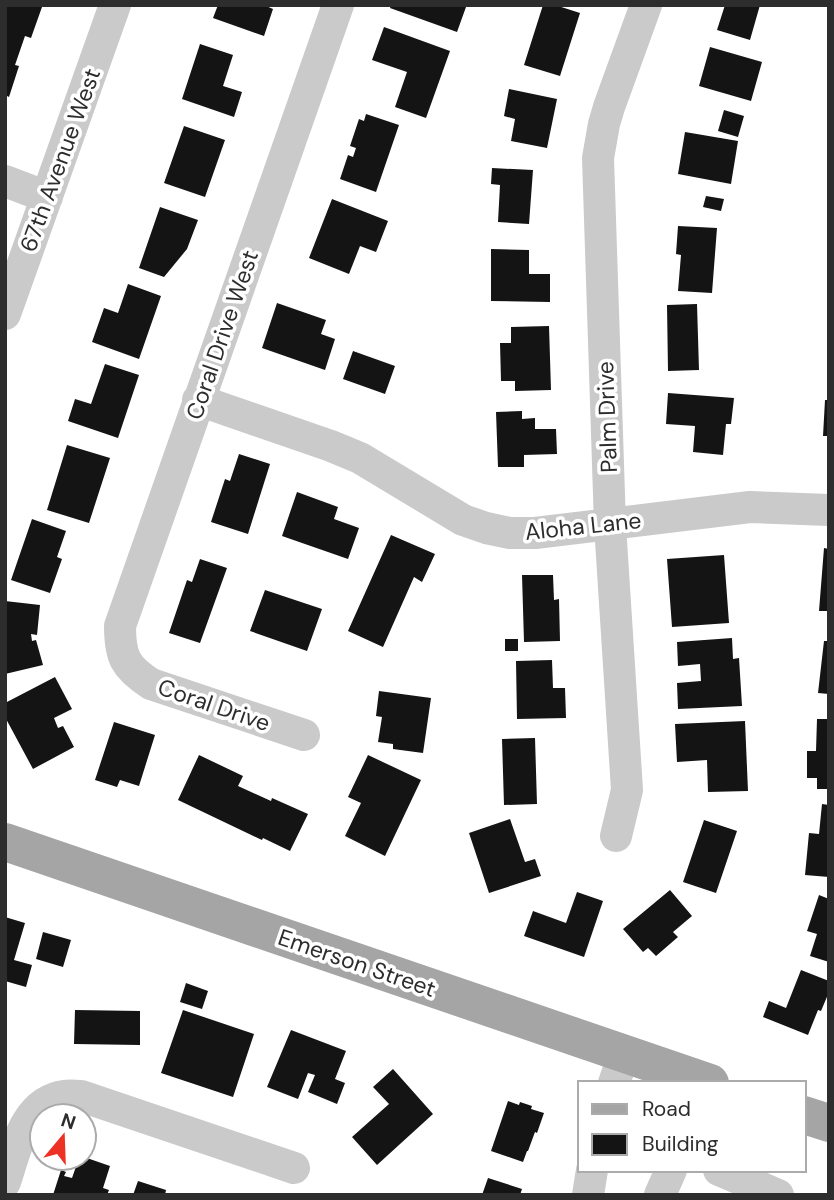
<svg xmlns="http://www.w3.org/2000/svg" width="834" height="1200" viewBox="0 0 834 1200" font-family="'DM Sans',sans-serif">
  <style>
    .building { fill: #141414 }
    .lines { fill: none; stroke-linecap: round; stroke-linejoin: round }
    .minor { stroke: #cacaca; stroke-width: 32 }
    .major { stroke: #a5a5a5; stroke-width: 38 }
    .labels { text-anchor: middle; stroke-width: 7; stroke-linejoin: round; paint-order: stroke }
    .street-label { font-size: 23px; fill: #2d2d2d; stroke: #fff }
  </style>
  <rect width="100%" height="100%" fill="#fff"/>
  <path class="building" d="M5 5H36L42 7 31 38 25 36 15 65 19 66 9 97 5 95Z
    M218 5H264L273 9 264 36 213 18Z
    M391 5H462L466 7 457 32 390 8Z
    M543 5H555L580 13 560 76 524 65Z
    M725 5 731 7V5H760L750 40 717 30Z
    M384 27 450 51 426 118 395 107 407 72 372 60Z
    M200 44 233 55 223 86 242 92 234 117 182 99Z
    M710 47 762 62 751 101 699 86Z
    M509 89 557 99 547 148 511 141 515 119 504 116Z
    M724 110 744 116 738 137 718 131Z
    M366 114 399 125 376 192 340 179 348 155 353 157 356 148 350 146 359 119 364 121Z
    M184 126 225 140 205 197 164 183Z
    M685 132 738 141 731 184 678 174Z
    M492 168 533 170 529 224 498 222 500 185 491 184Z
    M706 196 724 199 721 211 703 207Z
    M332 199 388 221 376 252 360 246 349 274 309 258Z
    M160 207 198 220 187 249 164 277 139 268Z
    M678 226 717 228 712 293 678 291 681 255 676 254Z
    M491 249 529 250V274H550V302L491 301Z
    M128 284 161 296 139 359 92 342 104 308 118 313Z
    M277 303 326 320 321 334 335 339 325 370 262 348Z
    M697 304 699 370 668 371 667 305Z
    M549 326 551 390 515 391V381H501L500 343H511V327Z
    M353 351 395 366 385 394 343 379Z
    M105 364 139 375 118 438 68 421 75 399 91 404Z
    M668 393 734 398 731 424H726L723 455 693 452 695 426 666 424Z
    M825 400H829V436H823Z
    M522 411V419L535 418V429H556L557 454 524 455V467H498L496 412Z
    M67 445 110 458 89 523 47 510Z
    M239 454 270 464 248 534 211 522 225 479 230 481Z
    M297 492 338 507 334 519 359 528 348 559 282 536Z
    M32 519 66 531 57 557 62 559 50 593 11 580Z
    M391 535 435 554 422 582 414 577 383 647 348 631Z
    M824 548 829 549V611H819Z
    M724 555 729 623 672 627 667 559Z
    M200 559 227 568 200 643 169 633 187 580 192 582Z
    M522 575H553L554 600 559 599 560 641 524 642Z
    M265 590 322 609 307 651 250 631Z
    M5 601 40 605 37 635 31 634 32 641 36 640 43 665 5 674Z
    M732 638 733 659 739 658 742 706 678 709 677 683 701 681 700 664 678 666 677 642Z
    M505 639H518V651H505Z
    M824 641H829V694L818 693Z
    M552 660 553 688H565L566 718 517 719 516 661Z
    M55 677 72 709 54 718 58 728 63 726 74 747 33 769 5 717V703Z
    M379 691 431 698 423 753 393 749V744L378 742 382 717 376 716Z
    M817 719H829V789H817V778H807V751H816Z
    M745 721 748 791 708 792 707 760 677 762 675 724Z
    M114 722 155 735 139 786 120 780 117 787 95 780Z
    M535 738 537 804 504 805 502 739Z
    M199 755 243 776 238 786 271 801 272 798 308 814 290 851 263 838 262 840 178 800Z
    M368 755 421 780 385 856 345 836 361 803 348 797Z
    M822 804 829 805V877L805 875 809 833 819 834Z
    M510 819 525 862 535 859 541 876 489 893 469 833Z
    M704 820 737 831 716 893 683 882Z
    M670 890 692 916 673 932 678 937 656 956 648 948 643 952 623 929Z
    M577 892 603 901 584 957 524 936 533 911 566 923Z
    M819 895 829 899V962L810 956 817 934 807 931Z
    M5 917 25 923 14 960 32 965 26 987 5 981Z
    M43 932 71 940 63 967 36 959Z
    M801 970 829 981V992L821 1011 818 1010 808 1035 763 1017 769 1001 786 1008Z
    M186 983 208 991 202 1009 180 1002Z
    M75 1010 140 1011V1045L74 1044Z
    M183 1010 254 1034 233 1097 161 1073Z
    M291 1030 346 1051 335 1079 345 1083 337 1104 308 1092 315 1075 308 1073 298 1099 267 1087Z
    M393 1069 433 1114 377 1165 352 1137 389 1104 373 1087Z
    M508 1101 519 1105 520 1102 532 1106 531 1109 544 1113 537 1133 535 1132 528 1151H527L523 1162 491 1151Z
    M84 1157 110 1166 103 1188 109 1190 107 1195H53L61 1170 66 1172 64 1176 72 1178 79 1158Z
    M488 1178 522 1189 520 1195H482Z
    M138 1181 166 1190 165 1195H133Z"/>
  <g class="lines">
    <path class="minor" d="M5 181 47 197
      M5 314 115 5
      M198 400 331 446 360 458 463 520 486 528 510 533H535L750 507 829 510
      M304 735 151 684C125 667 120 657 120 626L338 5
      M616 836 627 790 610 525 598 158 604 124 609 107 646 5
      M614 1083 624 1054
      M719 1170 778 1195
      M5 1182C16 1150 24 1101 65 1096 70 1095 76 1096 81 1096L294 1168
      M588 1195 592 1170
      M660 1195 671 1170"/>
    <path class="major" d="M5 842 710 1083
      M804 1115 829 1123"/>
  </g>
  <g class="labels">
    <g class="street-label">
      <text transform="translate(60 160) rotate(-70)" y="8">67th Avenue West</text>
      <text transform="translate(222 335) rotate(-71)" y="8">Coral Drive West</text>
      <text transform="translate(607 417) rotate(-92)" y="8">Palm Drive</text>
      <text transform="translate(583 526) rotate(-6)" y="8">Aloha Lane</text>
      <text transform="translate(214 705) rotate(19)" y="8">Coral Drive</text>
      <text transform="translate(357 963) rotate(19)" y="8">Emerson Street</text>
    </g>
  </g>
  <rect width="834" height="1200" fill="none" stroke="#2d2d2d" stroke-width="14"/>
  <rect x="578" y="1081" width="228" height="91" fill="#ffffff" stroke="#ababab" stroke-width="2"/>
  <rect x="592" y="1104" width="35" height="10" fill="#a5a5a5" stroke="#ababab" stroke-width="2"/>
  <text x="642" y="1116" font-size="21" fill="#2d2d2d">Road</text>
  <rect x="592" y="1134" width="35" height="21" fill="#141414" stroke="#ababab" stroke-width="2"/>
  <text x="642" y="1151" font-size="21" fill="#2d2d2d">Building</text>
  <g transform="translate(63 1137) rotate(19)"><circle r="33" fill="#ffffff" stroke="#ababab" stroke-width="2"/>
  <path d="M0-5L12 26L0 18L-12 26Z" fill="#ee3125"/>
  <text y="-10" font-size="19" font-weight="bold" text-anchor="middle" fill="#2d2d2d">N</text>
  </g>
</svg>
